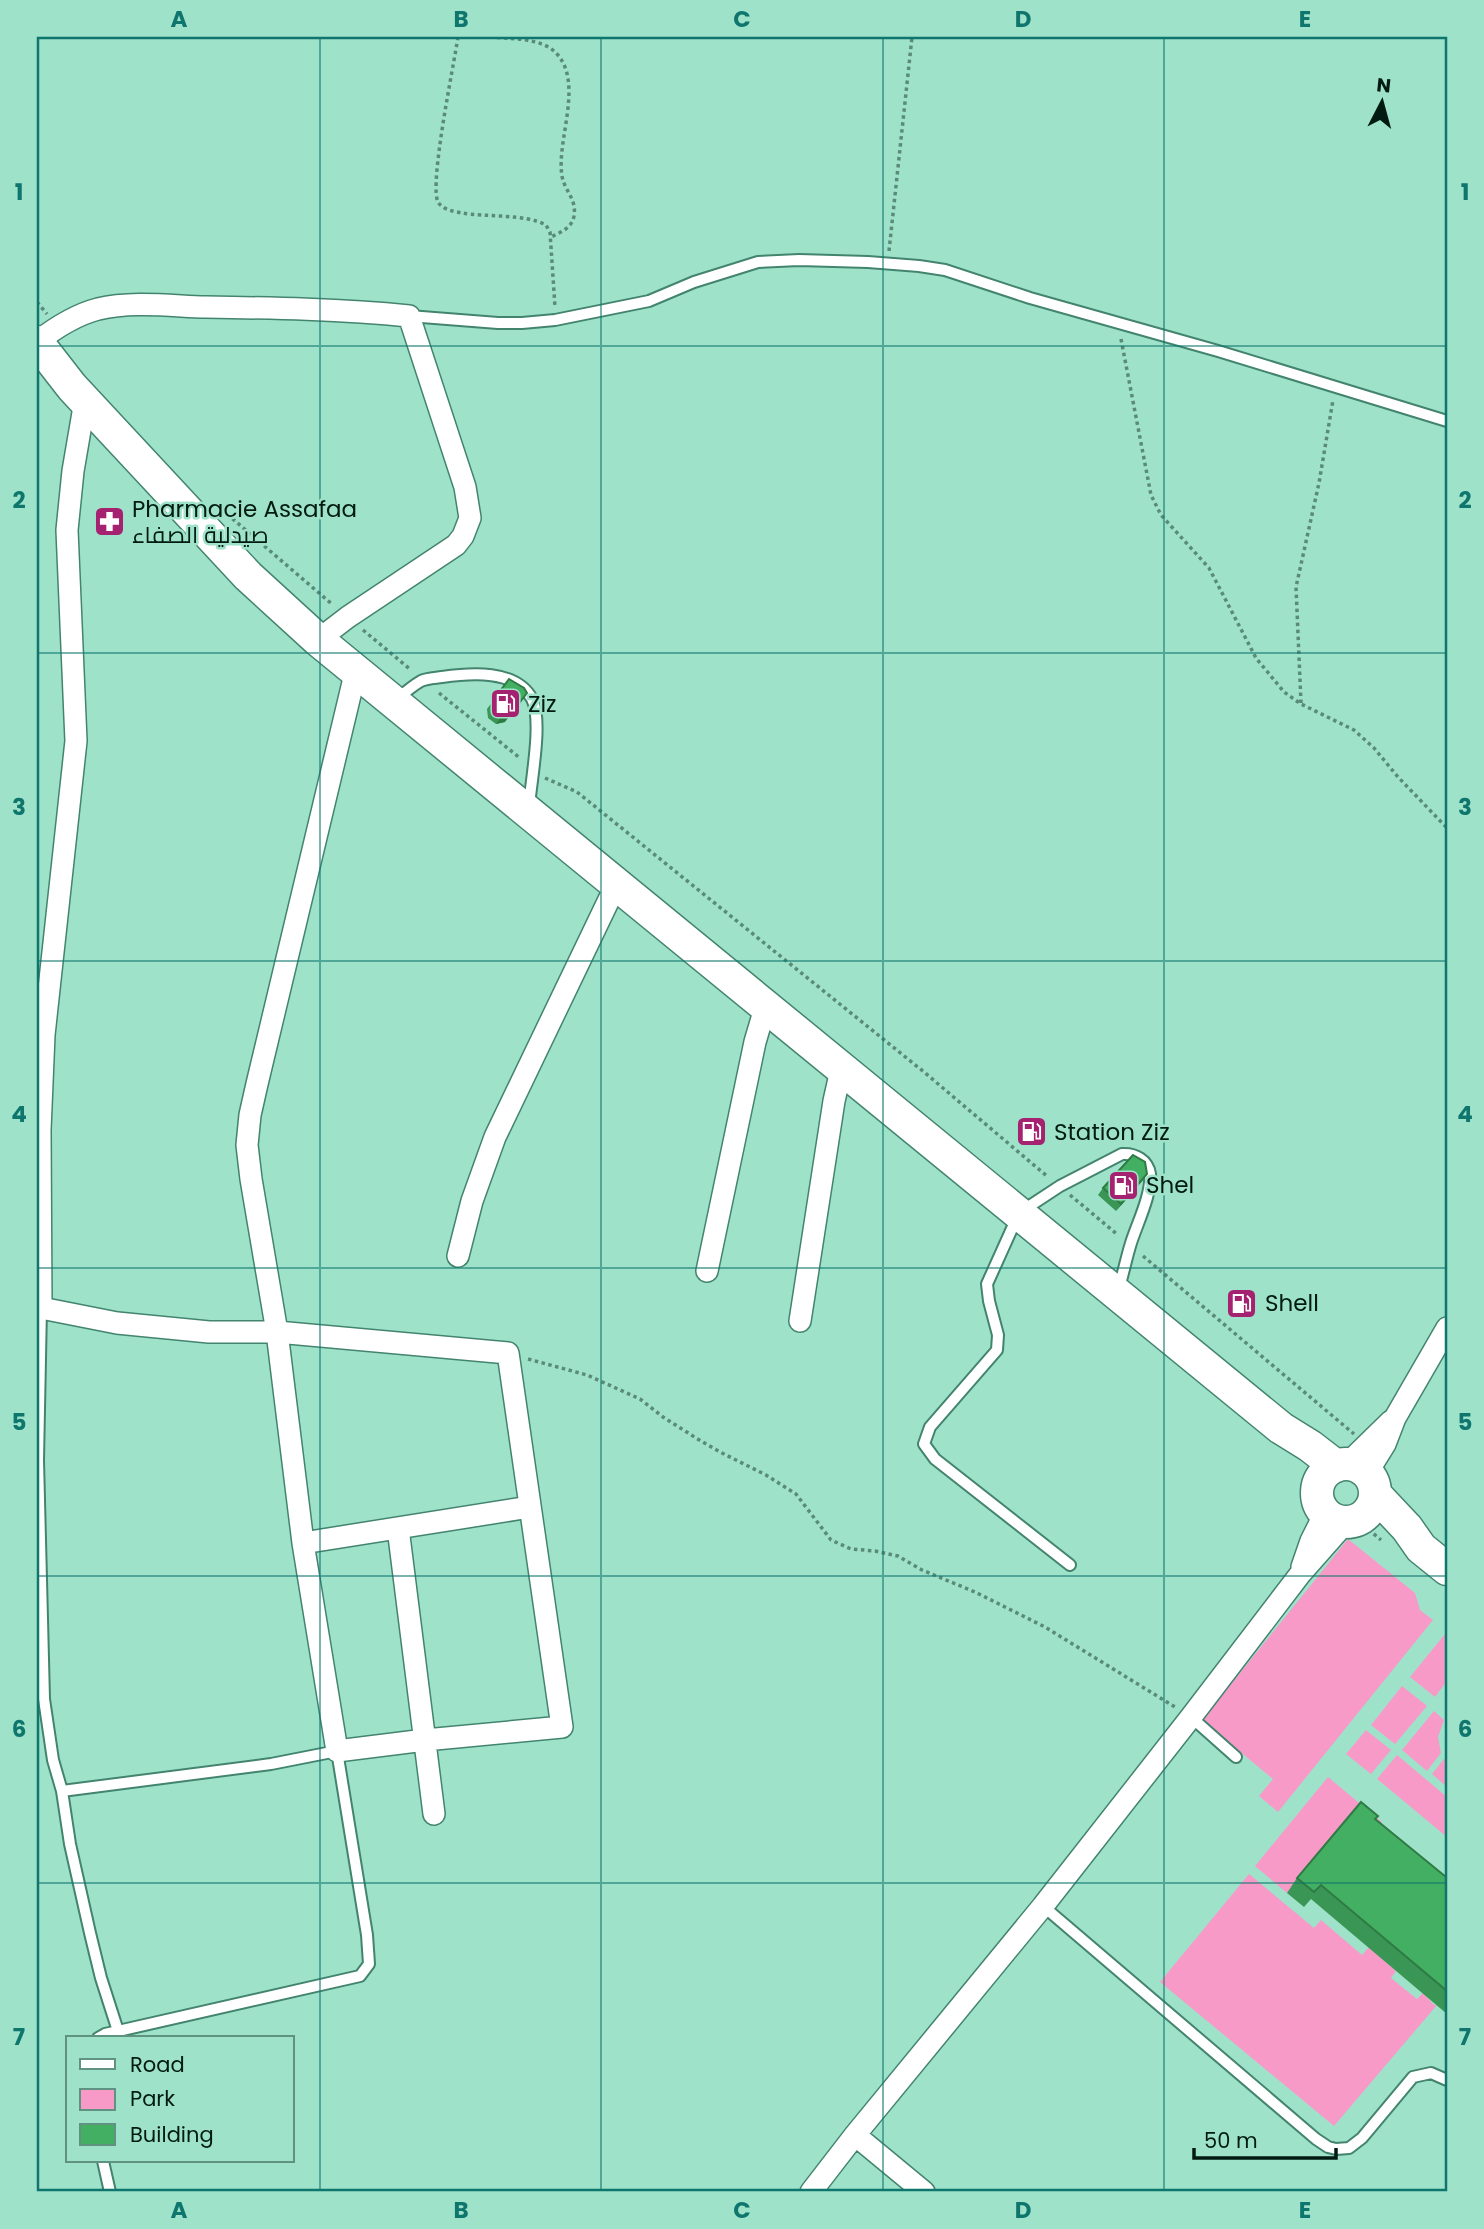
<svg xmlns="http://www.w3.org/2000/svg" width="1484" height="2229" viewBox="0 0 1484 2229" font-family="Poppins,Cairo,sans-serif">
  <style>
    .green { fill: #f89ac8 }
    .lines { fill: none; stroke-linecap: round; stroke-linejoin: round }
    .service-casing { stroke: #43846f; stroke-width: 14 }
    .minor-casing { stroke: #43846f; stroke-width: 24 }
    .secondary-casing { stroke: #43846f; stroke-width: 35 }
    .path { stroke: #5a8b7a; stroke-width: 3.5; stroke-dasharray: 3.5 3.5; stroke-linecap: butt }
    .service { stroke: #fff; stroke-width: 10 }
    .minor { stroke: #fff; stroke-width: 21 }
    .secondary { stroke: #fff; stroke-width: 32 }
    .wall { fill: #3a9654 }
    .shaded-wall { fill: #2f7a45 }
    .building { fill: #43af62; stroke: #2f7a45; stroke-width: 2 }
    .grid { fill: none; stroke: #0f766e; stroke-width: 2; stroke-opacity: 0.55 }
    .labels { text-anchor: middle; stroke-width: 5; stroke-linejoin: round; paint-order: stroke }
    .poi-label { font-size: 23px; fill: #011b13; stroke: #9fe2ca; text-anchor: start }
    .neatline { fill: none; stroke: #0f766e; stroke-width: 2.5 }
    .grid-label { font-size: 23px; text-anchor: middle; font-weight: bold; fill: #0f766e }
  </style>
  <rect width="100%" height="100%" fill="#9fe2ca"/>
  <path class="green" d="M1348 1539 1415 1593 1420 1610 1433 1620 1278 1812 1259 1796 1273 1779 1202 1720Z
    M1445 1634 1447 1636V1681L1435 1697 1410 1677Z
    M1402 1686 1427 1706 1395 1744 1371 1725Z
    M1434 1711 1444 1720 1438 1737 1441 1753 1427 1771 1402 1750Z
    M1366 1730 1391 1750 1371 1774 1346 1754Z
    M1397 1755 1447 1797V1837L1377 1779Z
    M1444 1759 1447 1763V1787L1432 1774Z
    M1328 1777 1382 1822 1369 1837 1351 1817 1287 1893 1255 1866Z
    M1249 1874 1314 1928 1321 1920 1362 1955 1369 1947 1396 1971 1391 1978 1417 1999 1423 1993 1434 2005H1437L1334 2126 1160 1982Z"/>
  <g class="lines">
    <defs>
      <path id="service" d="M409 316 498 323H522L555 320 649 301 694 282 758 262 799 260 868 262 919 266 945 270 1030 298 1218 351 1447 421
        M395 701C403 694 412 686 421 681 427 678 436 678 442 677 470 673 516 669 532 699 543 720 531 781 529 806
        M41 1308 38 1460 44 1699 53 1760 62 1791 70 1844 90 1933 101 1978 118 2031
        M1070 1565 935 1459 924 1444 930 1427 997 1350 998 1335 989 1301 987 1284 1019 1213 1060 1186 1122 1154C1135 1153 1148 1160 1150 1174 1152 1194 1137 1224 1131 1243 1126 1259 1123 1275 1118 1291
        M1191 1717 1236 1757
        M62 1791 271 1764 337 1751 367 1935 369 1964 360 1976 105 2034 98 2038
        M1043 1906 1316 2139 1328 2147 1336 2149 1349 2148 1362 2138 1413 2077 1431 2073 1447 2080
        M103 2161 110 2192"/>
      <path id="minor" d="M37 342C55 328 75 315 98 309 132 301 171 306 205 307 273 308 341 309 409 316L465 487 470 518 463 536 456 545 348 617 318 640
        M85 401 73 471 67 530 76 741 44 1035 40 1130 41 1308 117 1323 209 1332H277L508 1353 562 1727 425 1740 337 1751 303 1543 277 1332 251 1179 247 1145 250 1115 257 1084 356 670
        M458 1256 472 1201 495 1137 616 885
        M707 1271 755 1042 765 1008
        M800 1321 834 1101 841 1070
        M1347 1464 1391 1421
        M1367 1473 1385 1444 1395 1418 1447 1328
        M398 1528 434 1814
        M303 1543 530 1507
        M1302 1567 1311 1541 1325 1513
        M855 2135 924 2192
        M811 2192 855 2135 1043 1906 1191 1717 1301 1573 1346 1522"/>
      <path id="secondary" d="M37 342 72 387 248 576 318 640 1281 1428 1310 1446 1336 1466
        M1317 1493a29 29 0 1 1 58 0a29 29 0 1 1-58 0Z
        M1375 1494 1407 1528 1421 1548 1447 1569"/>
    </defs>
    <use href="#service" class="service-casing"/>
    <use href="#minor" class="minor-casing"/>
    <use href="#secondary" class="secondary-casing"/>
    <path class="path" d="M458 37C454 64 429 184 438 202 443 210 453 211 462 213 485 217 527 214 546 225L550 232 555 307
      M490 37C509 39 542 37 557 54 584 84 556 141 562 176 564 190 577 199 574 216 572 228 561 232 551 237
      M889 251 912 37
      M37 302 47 314
      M1121 339 1151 495 1161 515 1209 568 1256 658 1284 692 1301 704 1354 730 1374 748 1398 777 1447 828
      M227 514 333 605
      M363 630 411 670
      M439 693 520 758
      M1301 703 1296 587 1319 483 1333 400
      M545 778 577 792 924 1072 1048 1177
      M1070 1195 1118 1235
      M1143 1256 1354 1434
      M528 1359 587 1375 640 1399 663 1417 696 1438 720 1452 766 1475 796 1494 831 1540 851 1549 875 1551 898 1556 922 1570 975 1592 1045 1627 1175 1707
      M1363 1525 1381 1540"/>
    <use href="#service" class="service"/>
    <use href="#minor" class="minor"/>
    <use href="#secondary" class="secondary"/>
  </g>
  <path class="wall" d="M509 679 505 722 496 724 488 718 487 709Z
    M1142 1181 1116 1211 1098 1195 1103 1188Z
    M1376 1819 1446 1877 1447 1876V2014L1311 1899 1304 1907 1287 1893 1297 1878Z"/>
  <path class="shaded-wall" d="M527 693 505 722 496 724 501 717Z
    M1147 1174 1142 1181 1116 1211 1121 1204Z"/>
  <path class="building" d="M509 679 524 688 527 693 510 715 501 717 493 711 492 702Z
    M1133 1155 1145 1162 1147 1174 1121 1204 1103 1188Z
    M1361 1802 1378 1816 1375 1819 1446 1877 1447 1876V1991L1321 1885 1314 1892 1297 1878Z"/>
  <path class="grid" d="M320 37V2192M601 37V2192M883 37V2192M1164 37V2192M37 346H1447M37 653H1447M37 961H1447M37 1268H1447M37 1576H1447M37 1883H1447"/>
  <defs>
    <symbol id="pharmacy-square" viewBox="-11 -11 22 22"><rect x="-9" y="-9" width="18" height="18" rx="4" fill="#a52270" stroke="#9fe2ca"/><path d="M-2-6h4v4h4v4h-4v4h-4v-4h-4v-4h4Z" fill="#fff"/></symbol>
    <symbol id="fuel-square" viewBox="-11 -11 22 22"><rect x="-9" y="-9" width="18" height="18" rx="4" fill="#a52270" stroke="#9fe2ca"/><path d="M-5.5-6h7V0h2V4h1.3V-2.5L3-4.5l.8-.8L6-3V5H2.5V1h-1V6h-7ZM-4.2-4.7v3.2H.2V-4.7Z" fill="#fff"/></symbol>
  </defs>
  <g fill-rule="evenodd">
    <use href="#pharmacy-square" x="92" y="504" width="35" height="35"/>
    <use href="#fuel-square" x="488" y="686" width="35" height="35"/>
    <use href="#fuel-square" x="1014" y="1114" width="35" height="35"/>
    <use href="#fuel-square" x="1106" y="1168" width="35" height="35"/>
    <use href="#fuel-square" x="1224" y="1286" width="35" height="35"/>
  </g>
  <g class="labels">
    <g class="poi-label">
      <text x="132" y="517">Pharmacie Assafaa<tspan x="132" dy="26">صيدلية الصفاء</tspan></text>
      <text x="528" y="712">Ziz</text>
      <text x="1054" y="1140">Station Ziz</text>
      <text x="1146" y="1193">Shel</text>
      <text x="1265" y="1311">Shell</text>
    </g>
  </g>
  <rect width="1484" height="2229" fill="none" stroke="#9fe2ca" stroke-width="77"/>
  <rect x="66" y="2036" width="228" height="126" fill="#9fe2ca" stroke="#609281" stroke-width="2"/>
  <rect x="80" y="2059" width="35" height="10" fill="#ffffff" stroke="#609281" stroke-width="2"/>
  <text x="130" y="2072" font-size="21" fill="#011b13">Road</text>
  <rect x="80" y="2089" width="35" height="21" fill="#f89ac8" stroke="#609281" stroke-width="2"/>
  <text x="130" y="2106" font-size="21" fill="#011b13">Park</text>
  <rect x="80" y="2124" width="35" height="21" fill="#43af62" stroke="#609281" stroke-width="2"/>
  <text x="130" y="2142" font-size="21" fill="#011b13">Building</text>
  <g transform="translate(1382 102) rotate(6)" stroke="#9fe2ca" stroke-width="5" paint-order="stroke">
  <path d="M0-5L12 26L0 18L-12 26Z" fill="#011b13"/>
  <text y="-10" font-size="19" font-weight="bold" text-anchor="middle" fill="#011b13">N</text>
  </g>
  <path d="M1194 2148v10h142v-10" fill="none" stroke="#011b13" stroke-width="3.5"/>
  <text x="1204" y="2148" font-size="21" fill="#011b13" stroke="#9fe2ca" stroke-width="5" paint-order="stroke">50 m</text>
  <rect x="38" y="38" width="1408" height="2152" class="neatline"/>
  <g class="grid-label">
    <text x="179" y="27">A</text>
    <text x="461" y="27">B</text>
    <text x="742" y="27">C</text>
    <text x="1023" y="27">D</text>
    <text x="1305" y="27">E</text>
    <text x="19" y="200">1</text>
    <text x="1465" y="200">1</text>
    <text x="19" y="508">2</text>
    <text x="1465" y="508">2</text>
    <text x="19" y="815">3</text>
    <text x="1465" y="815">3</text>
    <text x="19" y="1122">4</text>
    <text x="1465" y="1122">4</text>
    <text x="19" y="1430">5</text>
    <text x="1465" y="1430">5</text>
    <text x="19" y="1737">6</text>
    <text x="1465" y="1737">6</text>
    <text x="19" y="2045">7</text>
    <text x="1465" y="2045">7</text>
    <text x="179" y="2218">A</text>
    <text x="461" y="2218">B</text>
    <text x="742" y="2218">C</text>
    <text x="1023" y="2218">D</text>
    <text x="1305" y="2218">E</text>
  </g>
</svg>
